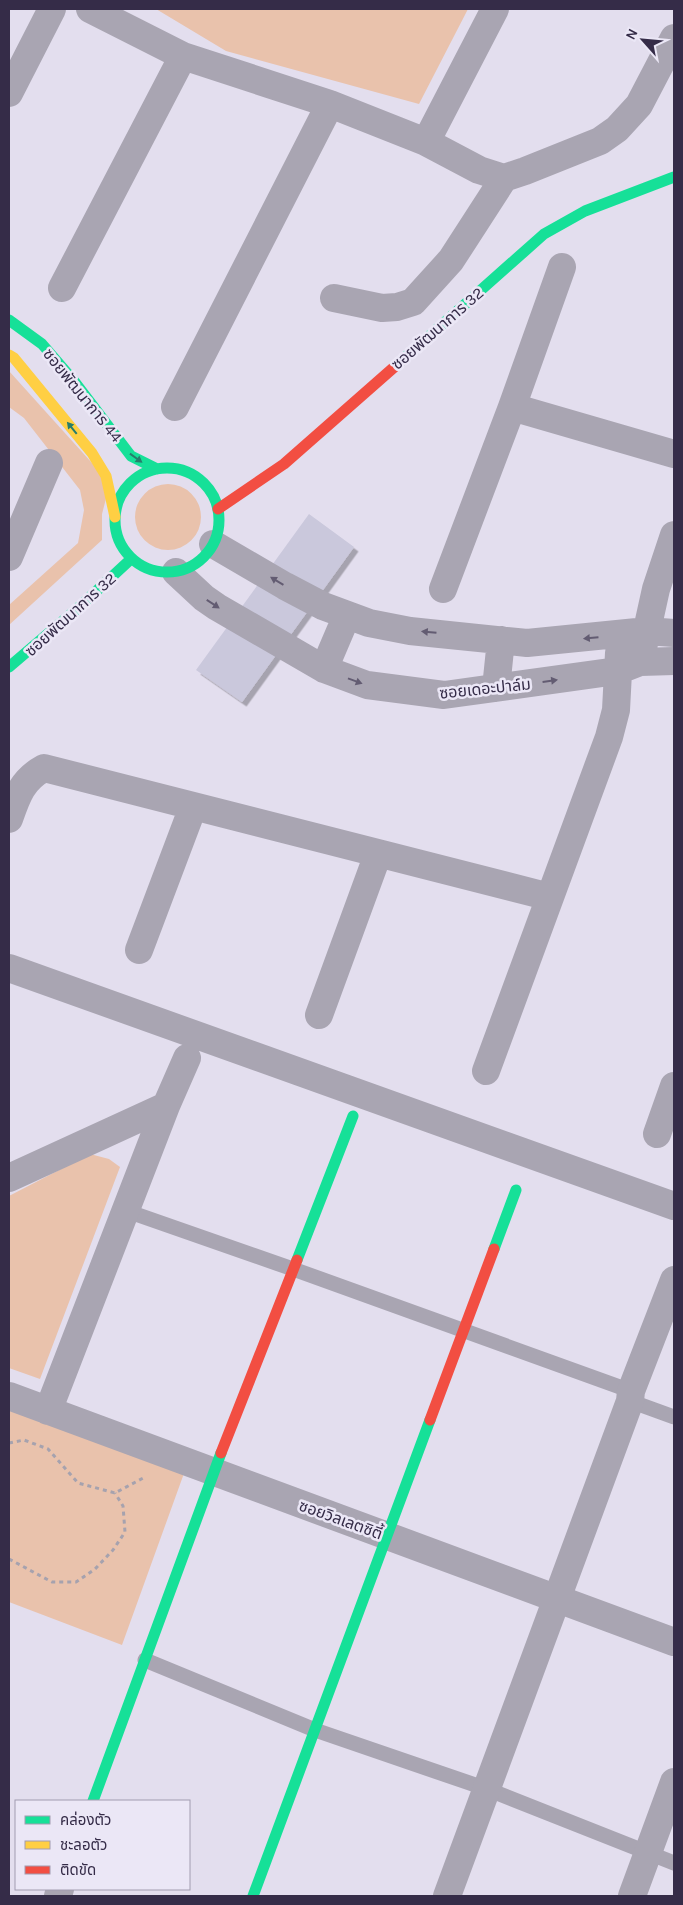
<svg xmlns="http://www.w3.org/2000/svg" width="683" height="1905" viewBox="0 0 683 1905" font-family="Karla,'Noto Sans Thai',sans-serif">
  <style>
    .green { fill: #e9c2ac }
    .building { fill: #cac8dc; filter: url(#shadow) }
    .lines { fill: none; stroke-linecap: round; stroke-linejoin: round }
    .path { stroke: #a6a2ae; stroke-width: 3; stroke-dasharray: 4 4; stroke-linecap: butt }
    .lane { stroke: #a9a5b2; stroke-width: 15 }
    .street { stroke: #a9a5b2; stroke-width: 28 }
    .fast { stroke: #16e098; stroke-width: 11 }
    .slow { stroke: #ffcf43; stroke-width: 11 }
    .jam { stroke: #f24e42; stroke-width: 11 }
    .oneway { fill: #277d6c }
    .oneway2 { fill: #635c72 }
    .labels { text-anchor: middle; stroke-width: 5; stroke-linejoin: round; paint-order: stroke }
    .street-label { font-size: 16px; fill: #352c48; stroke: #ebe7f6 }
  </style>
  <defs>
    <filter id="shadow"><feDropShadow dx="4.5" dy="4.5" stdDeviation="0" flood-color="#0004"/></filter>
  </defs>
  <rect width="100%" height="100%" fill="#e3deee"/>
  <path class="green" d="M156 9H468L419 104 226 51Z
    M9 371 110 483 102 514V540L9 625V605L78 543 84 510 80 490 24 418 9 407Z
    M135 517a33 33 0 1 1 66 0a33 33 0 1 1-66 0Z
    M90 1154 109 1159 120 1167 40 1379 9 1368V1196Z
    M9 1404 187 1465 122 1645 9 1602Z"/>
  <path class="building" d="M309 514 354 547 242 702 196 670Z"/>
  <g class="lines">
    <path class="path" d="M9 1443 24 1440 48 1449 78 1483 115 1493 145 1477
      M9 1559 52 1582H76L95 1569 113 1550 125 1532 123 1506 115 1493"/>
    <path class="lane" d="M124 1210 293 1269 631 1391
      M630 1401 674 1417
      M145 1660 315 1730 487 1789 674 1863"/>
    <path class="street" d="M90 9 183 56 330 104 426 142 479 170 504 178 525 171 600 141 617 129 639 105 674 38
      M9 93 52 9
      M426 142 495 9
      M62 288 183 56
      M334 298 382 308 397 307 413 302 451 260 504 178
      M175 407 330 104
      M512 407 674 454
      M213 544 285 586 323 606 369 623 410 631 527 643 647 631 674 633
      M9 557 49 463
      M176 572 204 598 217 607 324 669 367 685 444 695 617 671 640 662 674 661
      M443 589 512 407 562 267
      M643 648 656 589 674 535
      M324 669 347 615
      M496 688 501 640
      M9 819C17 796 22 780 44 768L550 897
      M139 950 193 807
      M9 968 674 1206
      M319 1015 378 854
      M486 1071 609 737 616 710 619 653
      M657 1134 674 1086
      M9 1178 166 1106
      M9 1396 674 1642
      M48 1411 166 1106 187 1058
      M58 1896 60 1889
      M447 1896 630 1401 631 1391 674 1280
      M632 1896 674 1782"/>
    <path class="fast" d="M9 320 42 344 74 381 131 456 157 469
      M400 362 544 234 585 211 674 177
      M115 520a52 52 0 1 1 104 0a52 52 0 1 1-104 0Z
      M9 667 77 609 131 559
      M494 1249 516 1190
      M297 1260 353 1116
      M93 1801 221 1453
      M253 1896 430 1420"/>
    <path class="slow" d="M9 355 14 358 92 453 106 476 115 517"/>
    <path class="jam" d="M218 509 284 464 400 362
      M430 1420 494 1249
      M221 1453 297 1260"/>
  </g>
  <defs><path id="oneway-solid" d="M-6-.8H1V-3.2L6.5 0L1 3.2V.8H-6Z" transform="scale(1.25)"/></defs>
  <g class="oneway">
    <use href="#oneway-solid" transform="translate(72 428) rotate(-129)"/>
    <use href="#oneway-solid" transform="translate(136 458) rotate(36)"/>
  </g>
  <g class="oneway2">
    <use href="#oneway-solid" transform="translate(277 581) rotate(-149)"/>
    <use href="#oneway-solid" transform="translate(213 604) rotate(33)"/>
    <use href="#oneway-solid" transform="translate(429 632) rotate(-175)"/>
    <use href="#oneway-solid" transform="translate(591 638) rotate(175)"/>
    <use href="#oneway-solid" transform="translate(355 681) rotate(20)"/>
    <use href="#oneway-solid" transform="translate(550 681) rotate(-8)"/>
  </g>
  <g class="labels">
    <g class="street-label">
      <text transform="translate(437 328) rotate(-41)" y="6">ซอยพัฒนาการ 32</text>
      <text transform="translate(83 395) rotate(51)" y="6">ซอยพัฒนาการ 44</text>
      <text transform="translate(70 614) rotate(-42)" y="6">ซอยพัฒนาการ 32</text>
      <text transform="translate(485 688) rotate(-6)" y="6">ซอยเดอะปาล์ม</text>
      <text transform="translate(341 1519) rotate(20)" y="6">ซอยวิลเลตซิตี้</text>
    </g>
  </g>
  <rect width="683" height="1905" fill="none" stroke="#352c48" stroke-width="20"/>
  <rect x="15" y="1800" width="175" height="90" fill="#ebe7f6" stroke="#a29cb0"/>
  <rect x="25" y="1816" width="25" height="8" fill="#16e098" stroke="#a29cb0"/>
  <text x="60" y="1825" font-size="15" fill="#352c48">คล่องตัว</text>
  <rect x="25" y="1841" width="25" height="8" fill="#ffcf43" stroke="#a29cb0"/>
  <text x="60" y="1850" font-size="15" fill="#352c48">ชะลอตัว</text>
  <rect x="25" y="1866" width="25" height="8" fill="#f24e42" stroke="#a29cb0"/>
  <text x="60" y="1875" font-size="15" fill="#352c48">ติดขัด</text>
  <g transform="translate(643 40) rotate(297)" stroke="#ebe7f6" stroke-width="4" paint-order="stroke">
  <path d="M0-4L9 19L0 12L-9 19Z" fill="#352c48"/>
  <text y="-8" font-size="14" font-weight="bold" text-anchor="middle" fill="#352c48">N</text>
  </g>
</svg>
